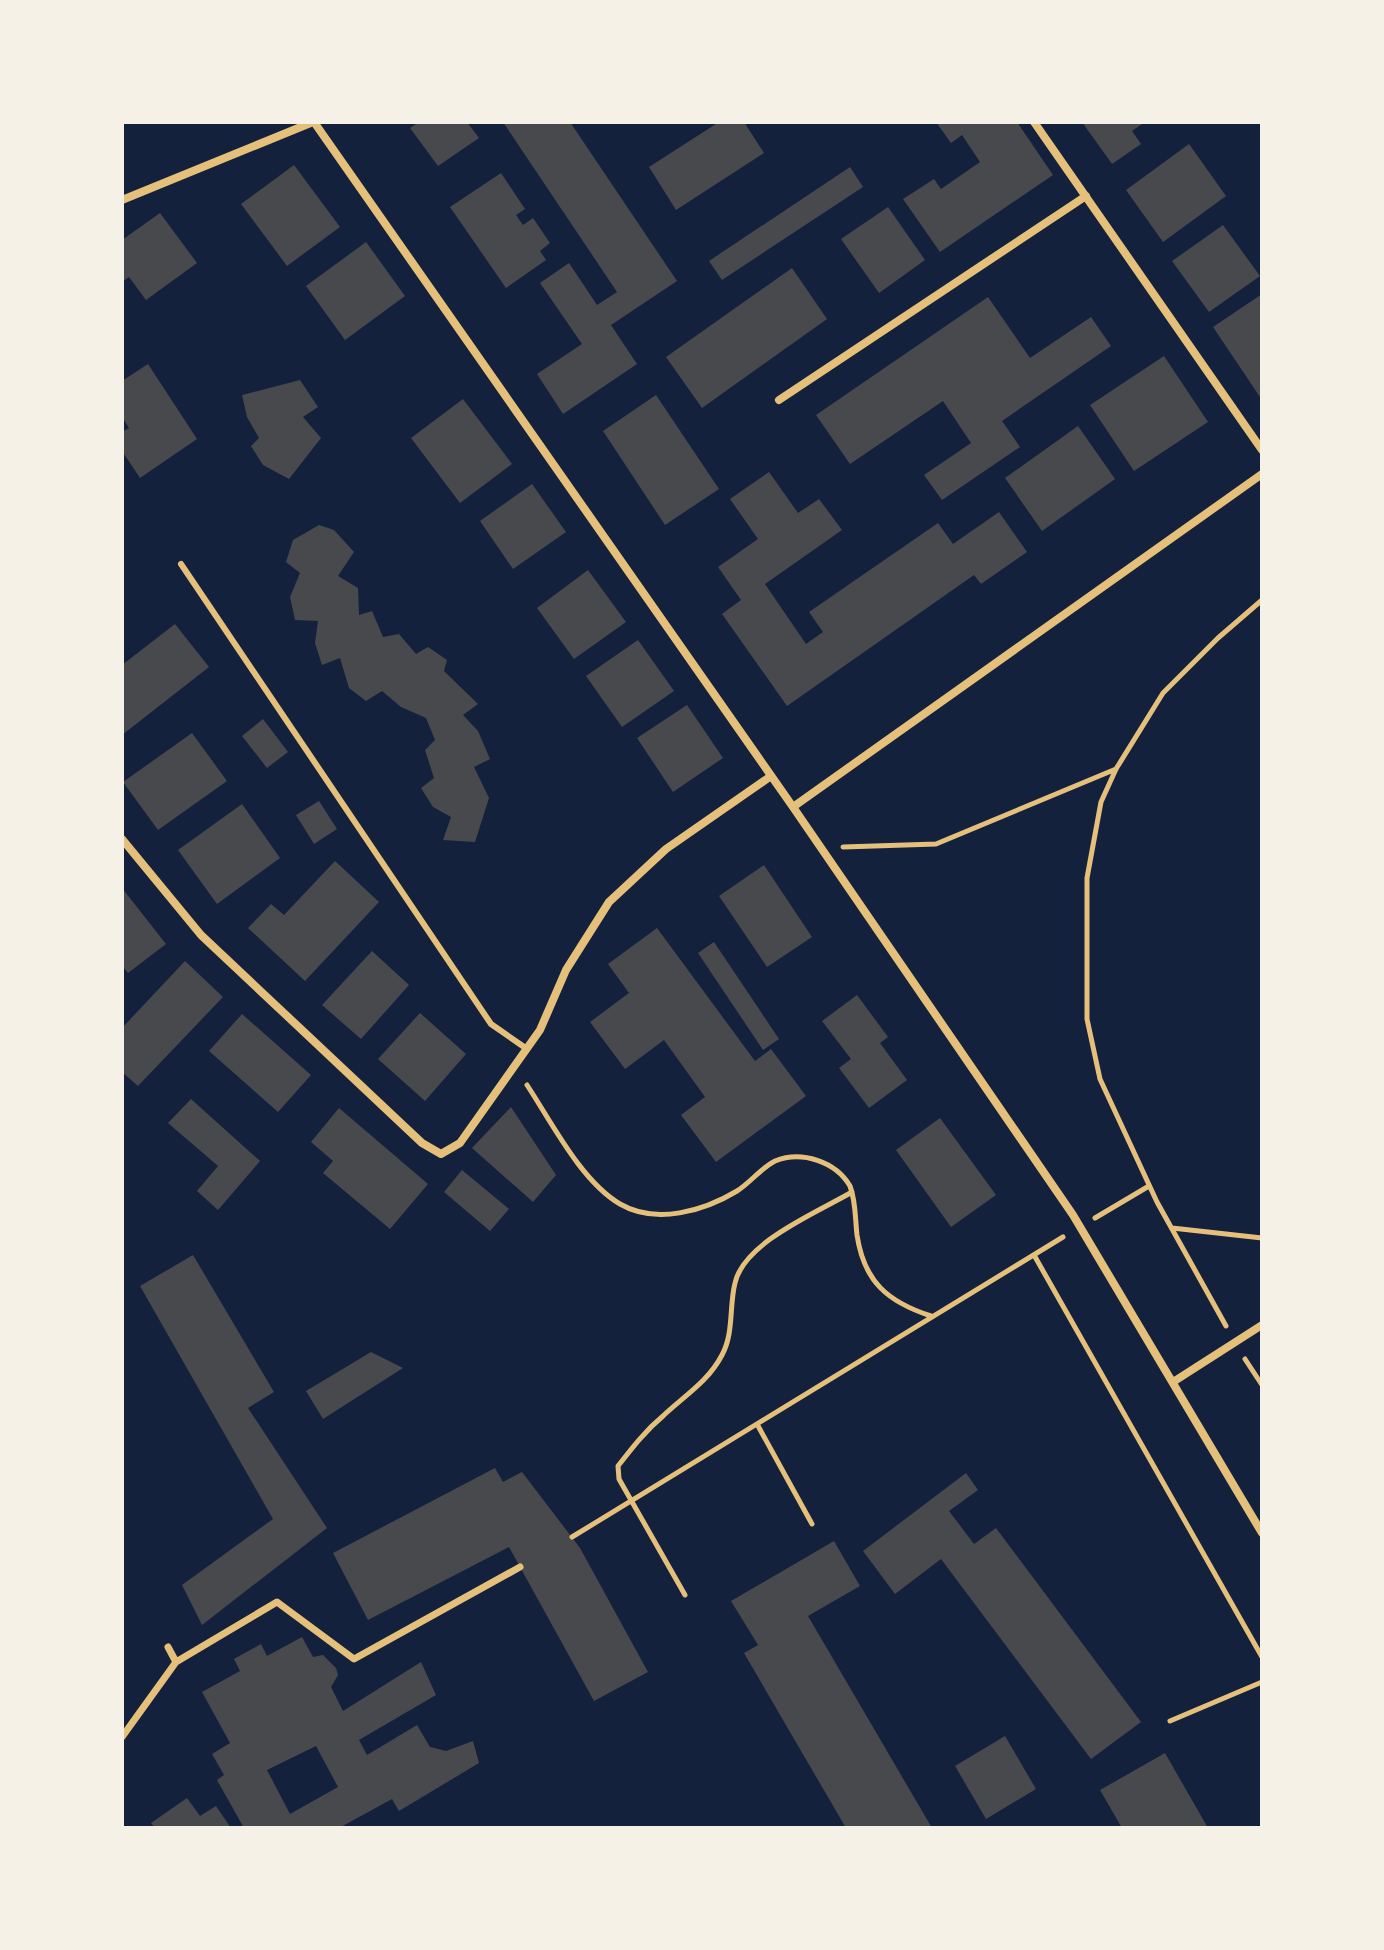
<svg xmlns="http://www.w3.org/2000/svg" width="1384" height="1950" viewBox="0 0 1384 1950" font-family="'DM Sans',sans-serif">
  <style>
    .building { fill: #48494c; fill-rule: evenodd }
    .lines { fill: none; stroke-linecap: round; stroke-linejoin: round }
    .path { stroke: #e5c07b; stroke-width: 5 }
    .service { stroke: #e5c07b; stroke-width: 6 }
    .pedestrian { stroke: #e5c07b; stroke-width: 7 }
    .minor { stroke: #e5c07b; stroke-width: 8 }
  </style>
  <rect width="100%" height="100%" fill="#14213d"/>
  <path class="building" d="M419 122H467L479 138 438 166 410 128Z
    M503 122H570L677 281 611 325 637 364 563 414 537 374 582 344 540 283 569 263 597 305 617 292Z
    M719 122H744L764 153 676 210 649 167Z
    M936 122H1017L1053 175 940 252 903 199 934 179 941 189 980 162 962 135 951 143Z
    M1082 122H1145L1132 131 1141 144 1112 164Z
    M1189 144 1226 196 1163 242 1126 190Z
    M294 165 340 227 287 266 241 204Z
    M850 167 863 187 722 280 709 261Z
    M501 173 525 209 516 215 523 225 533 218 550 243 540 251 546 260 506 288 450 207Z
    M888 207 925 260 879 293 841 239Z
    M160 213 197 263 146 300 129 277 122 282V240Z
    M1223 225 1260 276 1209 312 1172 261Z
    M366 242 405 296 345 340 306 286Z
    M792 268 827 319 702 408 666 357Z
    M1262 294V400L1213 327Z
    M988 297 1030 358 1091 317 1111 346 1002 421 1020 447 942 500 924 475 971 443 943 401 850 464 816 415Z
    M1164 356 1208 422 1134 471 1090 405Z
    M148 364 197 439 140 478 122 451V432L129 428 122 417V381Z
    M300 380 318 407 303 417 321 438 289 479 263 465 251 446 259 438 247 417 242 395Z
    M656 395 719 489 665 525 603 431Z
    M463 399 512 464 460 503 411 438Z
    M1078 426 1115 479 1042 531 1005 478Z
    M769 472 798 513 819 499 842 530 765 584 806 644 823 632 809 612 938 523 953 544 999 512 1027 552 981 584 974 575 787 706 722 614 741 600 718 567 758 539 730 499Z
    M532 484 566 532 513 569 480 521Z
    M319 525 334 530 354 552 338 576 358 588 359 615 372 611 383 637 399 634 416 654 428 647 447 660 444 671 478 704 463 715 478 731 490 759 474 767 489 798 475 842 443 840 451 817 433 807 421 788 434 778 425 750 435 740 426 718 401 707 382 691 366 701 349 688 340 658 322 665 315 643 318 621 295 620 290 597 300 573 286 562 293 540Z
    M588 570 626 622 574 659 537 608Z
    M175 624 209 667 122 735V665Z
    M638 640 674 691 622 727 586 676Z
    M687 705 723 758 673 792 637 738Z
    M263 719 288 752 267 768 242 736Z
    M192 733 227 781 158 830 123 782Z
    M319 801 337 829 314 844 296 815Z
    M242 804 280 858 217 904 178 850Z
    M335 861 379 902 305 981 248 928 271 904 284 915Z
    M764 865 812 937 767 967 719 896Z
    M122 888 166 944 128 973 122 966Z
    M657 928 755 1061 771 1049 806 1096 716 1162 681 1115 705 1097 664 1040 625 1069 590 1022 629 993 608 964Z
    M714 942 779 1039 763 1050 698 953Z
    M372 951 409 985 361 1039 322 1005Z
    M185 961 223 997 138 1086 122 1072V1028Z
    M857 995 888 1037 880 1043 907 1080 869 1108 839 1068 851 1059 822 1021Z
    M420 1013 466 1054 425 1101 378 1059Z
    M242 1014 311 1075 278 1112 209 1051Z
    M191 1099 260 1161 218 1210 197 1191 218 1166 168 1123Z
    M511 1107 556 1175 533 1202 472 1148Z
    M339 1108 428 1184 390 1229 323 1173 333 1161 311 1142Z
    M940 1118 996 1195 951 1227 896 1150Z
    M462 1170 509 1209 490 1231 444 1192Z
    M193 1255 274 1392 248 1408 327 1528 202 1625 182 1585 273 1519 140 1286Z
    M371 1352 403 1368 323 1419 306 1391Z
    M495 1468 503 1482 522 1472 580 1548 648 1672 594 1701 509 1547 368 1620 333 1553Z
    M966 1473 978 1490 949 1511 974 1544 996 1528 1141 1722 1091 1759 941 1559 895 1594 863 1551Z
    M834 1541 860 1586 808 1616 932 1828H846L744 1653 758 1645 731 1601Z
    M302 1637 313 1657 323 1655 336 1668 338 1675 331 1687 343 1711 421 1662 436 1695 359 1740 367 1755 417 1725 430 1747 446 1751 473 1741 479 1763 399 1811 392 1799 339 1828H244L217 1780 224 1775 212 1754 230 1743 202 1692 240 1671 234 1659 261 1644 267 1656ZM316 1746 338 1787 290 1814 267 1770Z
    M1005 1736 1036 1789 986 1819 955 1766Z
    M1165 1753 1208 1828H1122L1100 1790Z
    M187 1798 200 1816 216 1806 231 1828H155L151 1823Z"/>
  <g class="lines">
    <path class="path" d="M843 847 936 844 1116 769
      M527 1085C552 1123 581 1181 620 1204 656 1225 704 1211 737 1191 750 1183 761 1168 775 1161 802 1150 836 1162 850 1186 856 1202 855 1218 857 1235 864 1282 888 1302 931 1316
      M1095 1218 1149 1186
      M1172 1228 1262 1238
      M1034 1255 1262 1657
      M1226 1326 1157 1202 1100 1079 1087 1019V878L1101 802 1116 769 1163 693 1218 638 1262 600
      M1245 1359 1262 1385
      M757 1424 812 1524
      M572 1537 1063 1237
      M685 1595 619 1479 618 1466C632 1448 645 1431 663 1416 684 1396 708 1382 722 1355 734 1333 729 1307 735 1283 744 1242 818 1212 852 1192
      M1170 1721 1262 1682"/>
    <path class="service" d="M181 564 491 1024 527 1049"/>
    <path class="pedestrian" d="M176 1662 277 1602 354 1659 520 1567
      M122 1737 176 1662 168 1647"/>
    <path class="minor" d="M314 122 793 807 1073 1215 1262 1533
      M1034 122 1262 450
      M122 200 313 122
      M779 400 1086 196
      M793 807 1262 474
      M122 839 201 935 422 1143 441 1154 460 1143 540 1030 566 970 609 902 666 849 771 776
      M1173 1382 1262 1325"/>
  </g>
  <rect width="1384" height="1950" fill="none" stroke="#f6f1e7" stroke-width="248"/>
</svg>
